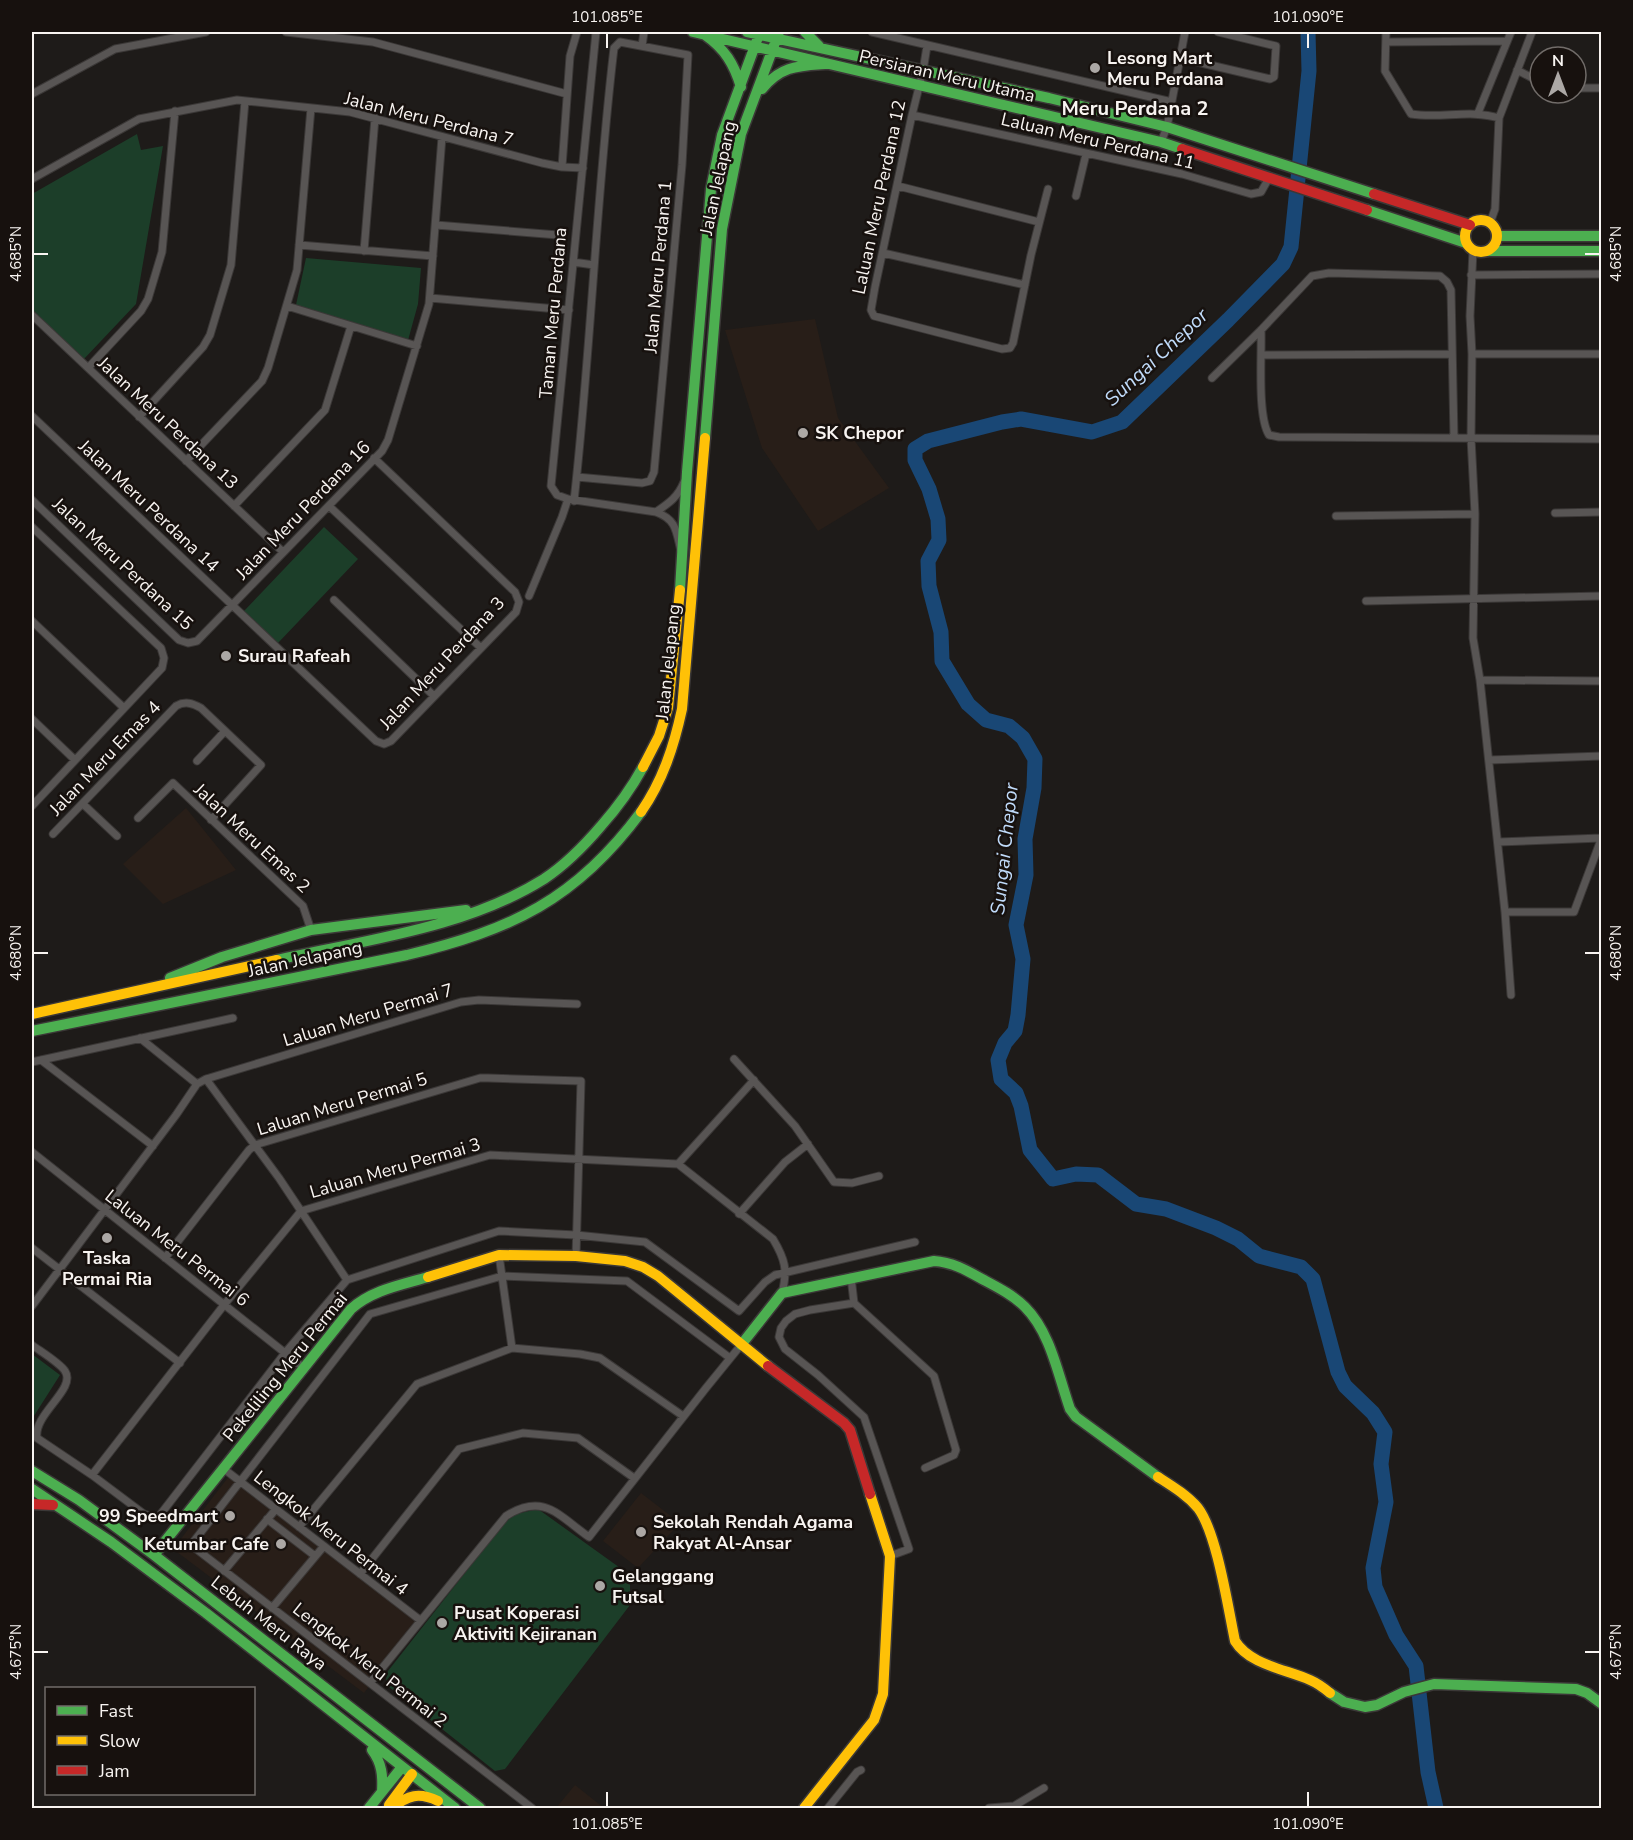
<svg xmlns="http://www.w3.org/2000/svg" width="1633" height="1840" viewBox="0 0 1633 1840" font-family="'Nunito Sans',sans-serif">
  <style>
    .built { fill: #281e18 }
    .green { fill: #1c3e29 }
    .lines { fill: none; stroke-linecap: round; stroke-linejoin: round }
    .river { stroke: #194775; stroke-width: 15 }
    .street-casing { stroke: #3b3837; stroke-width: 9 }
    .fast-casing { stroke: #3b3837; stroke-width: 13 }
    .slow-casing { stroke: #3b3837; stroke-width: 13 }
    .jam-casing { stroke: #3b3837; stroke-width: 13 }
    .street { stroke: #585554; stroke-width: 7 }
    .fast { stroke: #4caf50; stroke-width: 10 }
    .slow { stroke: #ffc107; stroke-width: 10 }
    .jam { stroke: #c62828; stroke-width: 10 }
    .ticks { fill: none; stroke: #f8f4f1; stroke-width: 2 }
    .poi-dot { fill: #aca8a5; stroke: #17110e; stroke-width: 2 }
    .labels { text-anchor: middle; stroke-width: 5; stroke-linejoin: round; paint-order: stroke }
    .poi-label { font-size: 18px; font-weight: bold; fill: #f8f4f1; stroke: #17110e; text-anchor: start }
    .street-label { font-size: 18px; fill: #f8f4f1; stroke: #17110e }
    .neighbourhood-label { font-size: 20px; font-weight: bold; fill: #f8f4f1; stroke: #17110e }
    .water-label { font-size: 20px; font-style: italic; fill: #c0dbfa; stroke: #17110e }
    .neatline { fill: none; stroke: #f8f4f1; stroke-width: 2 }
    .ticks-label { font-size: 15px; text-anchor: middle; fill: #f8f4f1 }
  </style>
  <rect width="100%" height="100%" fill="#1e1b19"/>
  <path class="built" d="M815 319 838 418 889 488 818 531 762 448 725 330Z
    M186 808 236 870 163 904 123 864Z
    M230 1475 420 1619 364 1693 173 1549Z
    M641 1493 680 1523 638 1568 603 1541Z
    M575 1785 604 1808H556Z"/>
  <path class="green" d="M137 134 141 150 163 146 136 304 83 360 32 310V194Z
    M306 258 421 268 418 304 407 344 296 305Z
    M324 527 358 559 278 643 244 611Z
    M32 1354 60 1375 32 1419Z
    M538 1509 623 1570 630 1582V1605L505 1769 495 1771 389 1687 386 1679 388 1671 505 1522 516 1514Z"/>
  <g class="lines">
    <path class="river" d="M1308 32 1309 71 1291 247 1283 264 1228 320 1122 422 1092 432 1021 419 1002 422 928 441 915 449V460L929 489 938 519 939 540 928 561 929 586 941 632 942 661 968 704 986 720 1009 726 1023 738 1035 759 1034 788 1025 839 1026 875 1016 925 1023 959 1018 1015 1015 1031 1005 1043 998 1060 1001 1079 1016 1093 1021 1106 1030 1150 1053 1179 1076 1174 1098 1175 1136 1204 1166 1209 1216 1228 1238 1239 1259 1256 1301 1267 1313 1279 1338 1372 1345 1386 1373 1413 1385 1432 1381 1464 1386 1502 1373 1568 1375 1587 1396 1635 1416 1666 1428 1772 1436 1808"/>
    <defs>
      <path id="street" d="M286 32 373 42 567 94
        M596 32 551 486 557 495 568 499 656 512C677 520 676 531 681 551
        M872 32 1172 102
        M1386 32 1385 71 1411 114C1440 119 1470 109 1499 118
        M1386 42 1507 41
        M642 46 644 32
        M927 46 923 71 912 115 875 287 871 310 874 316 1002 349 1010 348 1013 343 1031 255 1048 189
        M1180 58 1270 79 1274 77 1276 46 1218 32
        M1517 70 1540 82
        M1576 88H1602
        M32 94 115 49 206 32
        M1478 113 1511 32
        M912 115 1182 174 1251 194 1261 192 1269 178
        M1161 142 1167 127 1185 32
        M562 167 570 56 577 32
        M32 179 139 119 237 100 350 112 542 163 562 167 583 168
        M898 186 1039 222
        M1076 196 1086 154
        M1490 223 1495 209 1499 118 1532 32
        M436 225 558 235
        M299 245 433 256
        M1473 250 1470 316 1472 354 1471 438 1475 514 1473 638 1480 680 1505 912 1511 995
        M364 251 375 118
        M883 253 1025 285
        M573 262 594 265
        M1471 275 1602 274
        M430 298 569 310
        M287 306 417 346
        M32 315 283 552
        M1261 330C1262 355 1257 416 1269 435L1279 437 1602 439
        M1472 354H1602
        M1262 355 1452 354
        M88 368 141 311 148 299 162 252 175 111
        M1212 378 1261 330 1312 276 1329 273 1440 276 1447 282 1451 290 1454 438
        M32 416 376 741 384 744 391 741 516 612 519 602 515 592 374 458
        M139 417 203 347 210 335 231 265 245 101
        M186 461 262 381 268 368 297 270 311 108
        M32 500 179 640 188 643 197 641 382 451 388 440 429 304 442 137
        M574 501C591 350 596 198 614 48L620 42 688 55 682 165 654 472 650 481 642 483 577 477
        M234 506 325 410 351 326
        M329 506 481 648
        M656 512C669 503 678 497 684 482
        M1555 513 1602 512
        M1336 516 1475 514
        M32 527 161 648 164 658 162 668 32 806
        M529 596 562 517 568 499
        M334 600 434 696
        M1366 601 1602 596
        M32 621 124 708
        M1480 680 1602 681
        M32 719 75 760
        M1489 760 1602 756
        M197 761 225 731
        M83 804 117 836
        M138 818 173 783 303 906 311 930
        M53 834 176 706C185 701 192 703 201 708L261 765 211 820
        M1498 842 1601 838
        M1505 912H1574L1602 837
        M140 1038 197 1084 206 1079 461 1002 479 1000 577 1004
        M734 1059 795 1126 834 1182 852 1183 879 1176
        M41 1060 153 1146
        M32 1062 233 1018
        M206 1079 279 1178 347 1280
        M32 1152 304 1368
        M678 1164 754 1080
        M739 1214 785 1162 808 1144
        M32 1248 180 1363
        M499 1255 512 1348
        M165 1258 249 1150 255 1145 480 1078H488L581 1081 576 1256
        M851 1277 854 1303 934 1376 956 1450 954 1455 925 1468
        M854 1303 810 1310 795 1314 786 1321 781 1328 779 1337 785 1349 818 1375 864 1417 909 1549 890 1556
        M32 1306 176 1115 197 1084
        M32 1345C40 1351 60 1363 65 1371 77 1389 33 1414 37 1438L92 1475 144 1514 153 1517 160 1515 285 1353 347 1280 499 1231 576 1235 645 1242 739 1311 765 1282 775 1275 915 1242
        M224 1469 420 1620
        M92 1475 224 1305 301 1211 490 1155 678 1164 773 1239C785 1259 788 1270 782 1293
        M267 1519 315 1556
        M299 1527 417 1384 512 1348 580 1354 600 1358 683 1416
        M224 1571 276 1509
        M360 1574 459 1449 523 1433 578 1438 634 1478
        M272 1608 324 1546
        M370 1683 506 1516C544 1492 559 1516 589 1537L706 1388 741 1345
        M532 1808 191 1545 370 1314 502 1276 627 1281 730 1358
        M828 1808 857 1772 861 1770
        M989 1808 1014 1806 1044 1788"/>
      <path id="fast" d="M693 32 1161 142 1182 149
        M747 32 1049 98 1167 127 1374 194
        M805 32 819 46
        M705 35C725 49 734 64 741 87
        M762 89C781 66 797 66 825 64
        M1367 210 1466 243
        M1497 236H1602
        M1488 251H1602
        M705 438 722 229 741 134 779 32
        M680 590 687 472 711 189 722 135 760 32
        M277 960C365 940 466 928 544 879 565 865 584 846 601 826 617 808 631 789 643 767
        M170 978 222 957 311 930 466 910
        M32 1031 407 955C511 930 576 900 641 812
        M741 1345 782 1293 934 1261C952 1262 966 1270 982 1279 997 1287 1013 1295 1025 1307 1051 1333 1058 1375 1070 1409L1076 1417 1158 1477
        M32 1471 79 1500 154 1555 480 1808
        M32 1489 111 1542 206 1613 455 1808
        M154 1555 351 1309C372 1290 401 1285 428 1277
        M1330 1693 1344 1702 1365 1707 1377 1705 1404 1692 1434 1684 1576 1689 1587 1693 1602 1704
        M372 1750C382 1763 383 1776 382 1792
        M369 1808 402 1767"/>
      <path id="slow" d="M1465 236a16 16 0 1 1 32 0a16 16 0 1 1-32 0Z
        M643 767 659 736 668 708 680 590
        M641 812C663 780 674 746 682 709L705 438
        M32 1014 277 960
        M428 1277 499 1255 576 1256 625 1261 643 1267 658 1276 768 1366
        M1158 1477C1172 1486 1187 1495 1198 1508 1217 1533 1228 1608 1235 1641 1250 1665 1285 1669 1310 1680 1317 1683 1324 1688 1330 1693
        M389 1805 412 1774
        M392 1808C408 1795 419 1792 438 1801
        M804 1808 874 1720 883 1694 890 1556 870 1494"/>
      <path id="jam" d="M1182 149 1367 210
        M1374 194 1470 225
        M768 1366 844 1423 850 1430 870 1494
        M32 1504 53 1505"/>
    </defs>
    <use href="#street" class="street-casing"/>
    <use href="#fast" class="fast-casing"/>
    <use href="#slow" class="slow-casing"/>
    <use href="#jam" class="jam-casing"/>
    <use href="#street" class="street"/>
    <use href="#fast" class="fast"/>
    <use href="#slow" class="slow"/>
    <use href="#jam" class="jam"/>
  </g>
  <path class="ticks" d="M607 33V48M1308 33V48M33 254H48M1585 254H1600M33 953H48M1585 953H1600M33 1652H48M1585 1652H1600M607 1792V1807M1308 1792V1807"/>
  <g class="poi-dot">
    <circle cx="1095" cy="68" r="6"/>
    <circle cx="803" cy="433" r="6"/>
    <circle cx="226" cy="656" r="6"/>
    <circle cx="107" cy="1238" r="6"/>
    <circle cx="230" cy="1516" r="6"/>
    <circle cx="641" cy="1532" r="6"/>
    <circle cx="281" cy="1544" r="6"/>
    <circle cx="600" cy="1586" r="6"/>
    <circle cx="442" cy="1623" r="6"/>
  </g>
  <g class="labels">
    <g class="poi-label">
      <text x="1107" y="64">Lesong Mart<tspan x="1107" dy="21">Meru Perdana</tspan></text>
      <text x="815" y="439">SK Chepor</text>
      <text x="238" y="662">Surau Rafeah</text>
      <text x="107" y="1264" text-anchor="middle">Taska<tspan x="107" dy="21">Permai Ria</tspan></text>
      <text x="218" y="1522" text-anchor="end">99 Speedmart</text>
      <text x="653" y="1528">Sekolah Rendah Agama<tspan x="653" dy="21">Rakyat Al-Ansar</tspan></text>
      <text x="269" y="1550" text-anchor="end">Ketumbar Cafe</text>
      <text x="612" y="1582">Gelanggang<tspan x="612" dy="21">Futsal</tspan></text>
      <text x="454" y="1619">Pusat Koperasi<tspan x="454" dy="21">Aktiviti Kejiranan</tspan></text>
    </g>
    <g class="street-label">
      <text transform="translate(947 76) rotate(13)" y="6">Persiaran Meru Utama</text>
      <text transform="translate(429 119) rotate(14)" y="6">Jalan Meru Perdana 7</text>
      <text transform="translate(1098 141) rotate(13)" y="6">Laluan Meru Perdana 11</text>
      <text transform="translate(718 178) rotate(-78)" y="6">Jalan Jelapang</text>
      <text transform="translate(879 197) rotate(-78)" y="6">Laluan Meru Perdana 12</text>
      <text transform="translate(658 267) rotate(-85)" y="6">Jalan Meru Perdana 1</text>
      <text transform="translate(553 313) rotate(-85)" y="6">Taman Meru Perdana</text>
      <text transform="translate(168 423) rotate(43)" y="6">Jalan Meru Perdana 13</text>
      <text transform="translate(149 506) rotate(43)" y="6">Jalan Meru Perdana 14</text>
      <text transform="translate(303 510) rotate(-46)" y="6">Jalan Meru Perdana 16</text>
      <text transform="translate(123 564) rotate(43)" y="6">Jalan Meru Perdana 15</text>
      <text transform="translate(668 662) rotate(-84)" y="6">Jalan Jelapang</text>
      <text transform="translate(442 663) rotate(-47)" y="6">Jalan Meru Perdana 3</text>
      <text transform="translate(105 758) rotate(-46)" y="6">Jalan Meru Emas 4</text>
      <text transform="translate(252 838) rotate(43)" y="6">Jalan Meru Emas 2</text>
      <text transform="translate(305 959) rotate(-12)" y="6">Jalan Jelapang</text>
      <text transform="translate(368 1015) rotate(-17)" y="6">Laluan Meru Permai 7</text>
      <text transform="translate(342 1104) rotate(-17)" y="6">Laluan Meru Permai 5</text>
      <text transform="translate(395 1168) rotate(-16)" y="6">Laluan Meru Permai 3</text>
      <text transform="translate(177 1248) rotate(38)" y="6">Laluan Meru Permai 6</text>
      <text transform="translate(285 1367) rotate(-51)" y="6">Pekeliling Meru Permai</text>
      <text transform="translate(331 1533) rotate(38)" y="6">Lengkok Meru Permai 4</text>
      <text transform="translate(269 1623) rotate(38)" y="6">Lebuh Meru Raya</text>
      <text transform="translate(370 1665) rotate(38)" y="6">Lengkok Meru Permai 2</text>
    </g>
    <g class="neighbourhood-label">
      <text x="1135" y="115">Meru Perdana 2</text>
    </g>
    <g class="water-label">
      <text transform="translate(1156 357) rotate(-43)" y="7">Sungai Chepor</text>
      <text transform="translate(1004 849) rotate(-84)" y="7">Sungai Chepor</text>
    </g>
  </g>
  <rect width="1633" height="1840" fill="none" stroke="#17110e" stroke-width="66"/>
  <rect x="45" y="1687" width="210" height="108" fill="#17110e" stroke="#716c69" stroke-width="1.5"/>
  <rect x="57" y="1706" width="30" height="9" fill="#4caf50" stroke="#716c69" stroke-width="1.5"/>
  <text x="99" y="1717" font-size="18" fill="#f8f4f1">Fast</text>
  <rect x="57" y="1736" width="30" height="9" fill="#ffc107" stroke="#716c69" stroke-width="1.5"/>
  <text x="99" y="1747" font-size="18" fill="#f8f4f1">Slow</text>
  <rect x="57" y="1766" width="30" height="9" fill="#c62828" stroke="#716c69" stroke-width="1.5"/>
  <text x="99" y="1777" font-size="18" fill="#f8f4f1">Jam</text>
  <g transform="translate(1558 75)"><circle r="28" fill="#17110e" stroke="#716c69" stroke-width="1.5"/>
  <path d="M0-4.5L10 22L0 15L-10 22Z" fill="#aca8a5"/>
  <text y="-9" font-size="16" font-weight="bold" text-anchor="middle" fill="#f8f4f1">N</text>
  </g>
  <rect x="33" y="33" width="1567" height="1774" class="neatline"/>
  <g class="ticks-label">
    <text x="607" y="22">101.085°E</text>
    <text x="1308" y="22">101.090°E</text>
    <text transform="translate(16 254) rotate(-90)" y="5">4.685°N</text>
    <text transform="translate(1616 254) rotate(-90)" y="5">4.685°N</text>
    <text transform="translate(16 953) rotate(-90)" y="5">4.680°N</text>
    <text transform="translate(1616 953) rotate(-90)" y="5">4.680°N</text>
    <text transform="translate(16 1652) rotate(-90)" y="5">4.675°N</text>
    <text transform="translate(1616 1652) rotate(-90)" y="5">4.675°N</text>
    <text x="607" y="1829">101.085°E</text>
    <text x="1308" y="1829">101.090°E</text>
  </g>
</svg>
